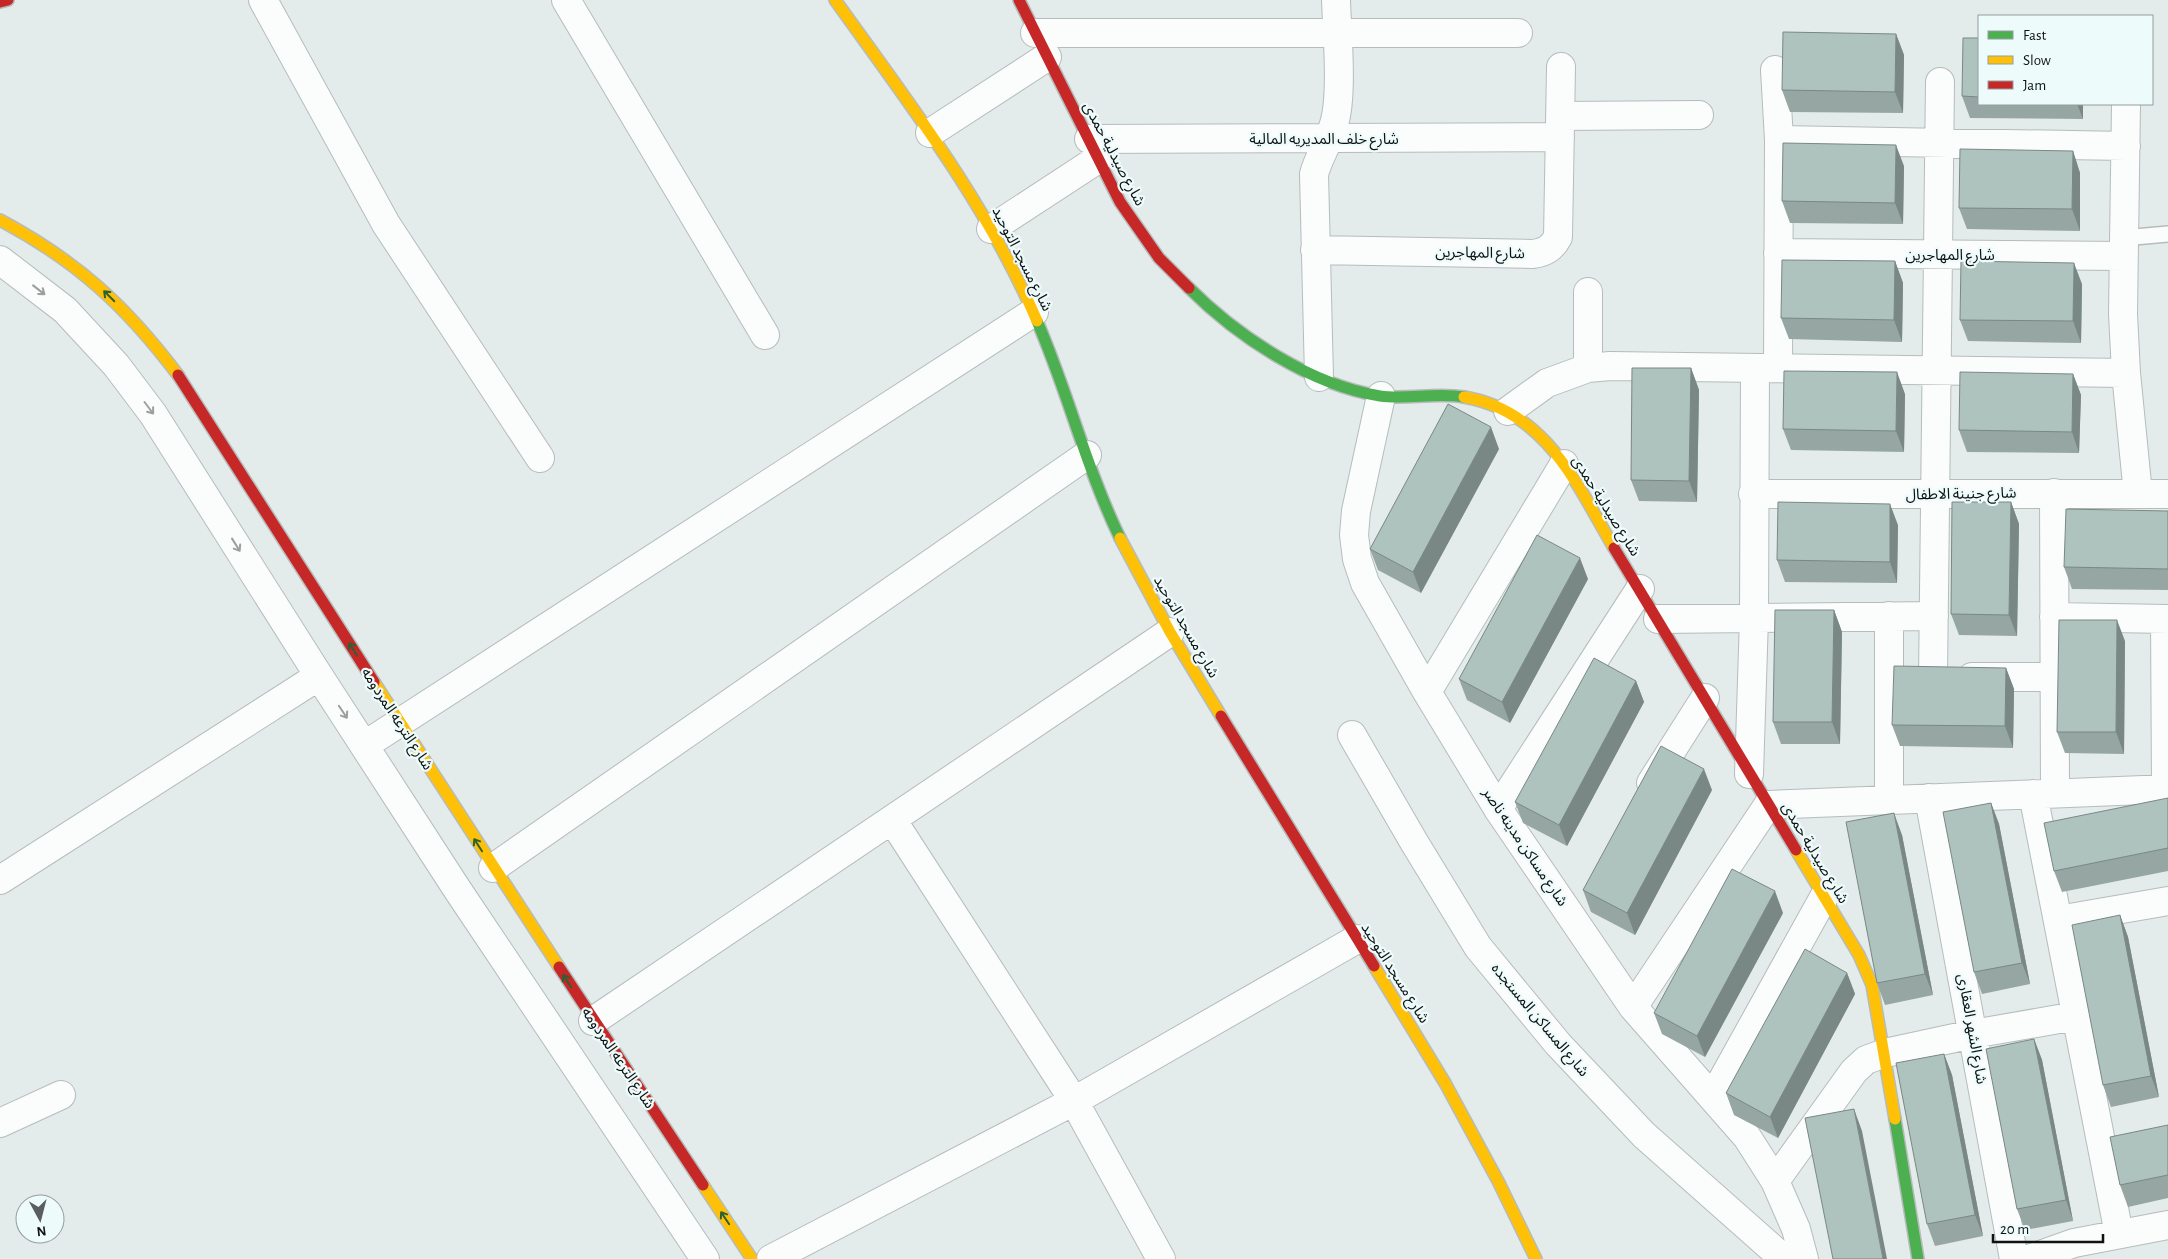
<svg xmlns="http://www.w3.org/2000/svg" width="2168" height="1259" viewBox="0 0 2168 1259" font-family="'Alegreya Sans','Noto Sans Arabic',sans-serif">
<rect width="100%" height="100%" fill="#e4ebeb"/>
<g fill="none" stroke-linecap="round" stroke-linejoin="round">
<defs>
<path id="lane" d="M2123 238 2168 234"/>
<path id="street" d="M263 0 386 224 540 458
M566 0 765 335
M1035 33H1518
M1775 70 1779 140 1778 368
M2126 104 2123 314 2126 373 2138 494
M1560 116 1699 115
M930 133 1047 57
M1089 139 1560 137
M1779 140 2126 146
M991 229 1098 159
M1315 250 1533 254C1546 252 1552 248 1558 237L1561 67
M1778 253 2123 256
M0 260 65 310 116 365 153 414 319 676 457 889 705 1259
M1588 368V292
M1319 377 1314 174C1319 156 1329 142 1334 124 1343 95 1337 32 1336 0
M1381 396 1356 511 1354 535 1357 559 1365 583 1427 692 1498 809 1633 1007 1747 1137 1775 1181 1796 1229 1804 1259
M1508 411 1547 383 1588 368 1610 366 2126 373
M2054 493 2055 793
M1753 494H2168
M2054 617 2168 619
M1658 619 1934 616
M2165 619 2166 789
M1933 677 1940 82
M1972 677H2055
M1427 692 1564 464
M1352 735 1414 842 1478 947 1558 1044 1644 1135 1784 1259
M365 745 1034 312
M1749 774 1754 618 1755 368
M1651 783 1705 698
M2033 794 2119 1234
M1929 798 2014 1259
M1889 800V616
M1498 809 1640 589
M893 821 1074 1101 1161 1259
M493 868 1087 455
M0 880 319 676
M2058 920 2168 901
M1633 1007 1768 805 2168 789
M593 1021 1170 632
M1713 1097 1824 897
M0 1123 61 1095
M1775 1181 1854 1071 1866 1060 1885 1053 1973 1034 2076 1016
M771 1259 1074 1101 1357 939
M2029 1259 2074 1243 2168 1225"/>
<path id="fast" d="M1189 288C1238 337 1311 385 1380 396 1407 400 1436 392 1464 397
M1037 321C1068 392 1086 468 1120 538
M1895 1119 1918 1259"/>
<path id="slow" d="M835 0C909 103 987 204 1037 321
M0 220C77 261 126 306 178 375
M1464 397C1546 411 1576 483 1614 548
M1120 538 1170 632 1221 716
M374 682 559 967
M1796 850 1859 955 1872 985 1895 1119
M1374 966 1445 1083 1498 1181 1536 1259
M703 1185 752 1259"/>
<path id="jam" d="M1019 0 1120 202 1159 258 1189 288
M0 2 8 0
M178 375 374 682
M1614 548 1796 850
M1221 716 1374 966
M559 967 703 1185"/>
</defs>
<use href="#lane" stroke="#b6bcbc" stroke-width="18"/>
<use href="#street" stroke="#b6bcbc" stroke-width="30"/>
<use href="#fast" stroke="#b6bcbc" stroke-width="14"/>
<use href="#slow" stroke="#b6bcbc" stroke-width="14"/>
<use href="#jam" stroke="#b6bcbc" stroke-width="14"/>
<use href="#lane" stroke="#fbfcfc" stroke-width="15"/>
<use href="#street" stroke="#fbfcfc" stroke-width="28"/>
<use href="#fast" stroke="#4caf50" stroke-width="11"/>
<use href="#slow" stroke="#ffc107" stroke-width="11"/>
<use href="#jam" stroke="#c62828" stroke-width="11"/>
</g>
<path fill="#96a7a3" d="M1896 34 1904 55 1903 113 1790 112 1782 90Z
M1979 38V104H2083V119L1970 118 1962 96Z
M2073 151 2080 173V231L1967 229 1959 208Z
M1904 166 1903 224 1790 223 1782 201Z
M1895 261 1903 283 1902 342 1789 339 1781 318Z
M2082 284 2081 343 1968 341 1960 320Z
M1691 368 1699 390 1697 502 1639 501 1631 480Z
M2073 374 2081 395 2079 453 1967 452 1959 430Z
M1905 394 1904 452 1791 450 1783 429Z
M1499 449 1421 593 1378 570 1370 549Z
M2011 502 2019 524 2017 636 1959 635 1951 614Z
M2168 511V590L2072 589 2064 567Z
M1898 525 1897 583 1785 582 1777 560Z
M1588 579 1510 723 1467 700 1459 679Z
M1834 610 1842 632 1840 744H1781L1773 722Z
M2125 641 2124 754 2065 753 2057 732Z
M2006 668 2014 689 2013 748 1900 746 1892 725Z
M1636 681 1644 702 1567 846 1523 823 1515 802Z
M1712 790 1635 935 1591 912 1583 890Z
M2168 798V871L2062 892 2054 871Z
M1991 803 1999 824 2030 984 1982 994 1974 972Z
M1902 835 1933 995 1885 1005 1877 983Z
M1783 913 1705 1057 1662 1034 1654 1013Z
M2120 915 2128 937 2159 1097 2111 1107 2103 1085Z
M1847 973 1855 994 1778 1138 1734 1115 1726 1093Z
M2034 1039 2042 1060 2073 1221 2025 1230 2017 1209Z
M1944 1054 1952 1075 1983 1236 1935 1246 1927 1224Z
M2168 1125V1198L2128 1207 2120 1185Z"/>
<path fill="#7a8885" d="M1896 34 1904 55 1903 113 1895 92Z
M2077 104H2083V119Z
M1896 145 1904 166 1903 224 1895 203Z
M2073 151 2080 173V231L2072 209Z
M1895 261 1903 283 1902 342 1894 320Z
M2074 263 2082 284 2081 343 2073 321Z
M1691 368 1699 390 1697 502 1689 481Z
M1897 372 1905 394 1904 452 1896 431Z
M2073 374 2081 395 2079 453 2072 432Z
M1491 427 1499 449 1421 593 1413 572Z
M2011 502 2019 524 2017 636 2009 615Z
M1890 504 1898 525 1897 583 1890 562Z
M1580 558 1588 579 1510 723 1502 702Z
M1834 610 1842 632 1840 744 1832 722Z
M2117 620 2125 641 2124 754 2116 732Z
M2006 668 2014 689 2013 748 2005 726Z
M1636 681 1644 702 1567 846 1559 825Z
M1704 769 1712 790 1635 935 1627 913Z
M1991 803 1999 824 2030 984 2022 963Z
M1894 813 1902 835 1933 995 1925 974Z
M1775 891 1783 913 1705 1057 1697 1036Z
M2120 915 2128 937 2159 1097 2151 1076Z
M1847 973 1855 994 1778 1138 1770 1117Z
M2034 1039 2042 1060 2073 1221 2066 1200Z
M1944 1054 1952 1075 1983 1236 1975 1215Z
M1854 1109 1862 1131 1887 1259H1883Z"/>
<path fill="#aec2be" stroke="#7a8885" d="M1783 32 1896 34 1895 92 1782 90Z
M1963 38H1979V97L1962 96Z
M1783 143 1896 145 1895 203 1782 201Z
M1960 149 2073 151 2072 209 1959 208Z
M1782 260 1895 261 1894 320 1781 318Z
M1961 261 2074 263 2073 321 1960 320Z
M1632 368H1691L1689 481 1631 480Z
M1784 371 1897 372 1896 431 1783 429Z
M1960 372 2073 374 2072 432 1959 430Z
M1448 404 1491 427 1413 572 1370 549Z
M1778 502 1890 504V562L1777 560Z
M1952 502H2011L2009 615 1951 614Z
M2066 509 2168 511V569L2064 567Z
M1537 535 1580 558 1502 702 1459 679Z
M1775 610H1834L1832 722H1773Z
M2059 620H2117L2116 732H2057Z
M1594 658 1636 681 1559 825 1515 802Z
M1894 666 2006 668 2005 726 1892 725Z
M1661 746 1704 769 1627 913 1583 890Z
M2168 798V848L2054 871 2044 823Z
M1991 803 2022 963 1974 972 1943 812Z
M1894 813 1925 974 1877 983 1846 822Z
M1732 869 1775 891 1697 1036 1654 1013Z
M2120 915 2151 1076 2103 1085 2072 925Z
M1805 949 1847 973 1770 1117 1726 1093Z
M2034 1039 2066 1200 2017 1209 1986 1049Z
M1944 1054 1975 1215 1927 1224 1896 1063Z
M1854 1109 1883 1259H1833L1805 1118Z
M2168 1125V1175L2120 1185 2110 1137Z"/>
<defs><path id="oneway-shaft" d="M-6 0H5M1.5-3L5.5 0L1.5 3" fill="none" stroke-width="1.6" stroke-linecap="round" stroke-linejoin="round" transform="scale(1.25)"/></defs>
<g stroke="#9c9e9f">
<use href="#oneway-shaft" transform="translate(39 290) rotate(38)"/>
<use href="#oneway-shaft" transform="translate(149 408) rotate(53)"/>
<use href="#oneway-shaft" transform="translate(236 545) rotate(58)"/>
<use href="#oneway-shaft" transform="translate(343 712) rotate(56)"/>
</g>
<g stroke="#2d6032">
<use href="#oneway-shaft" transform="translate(109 296) rotate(-135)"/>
<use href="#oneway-shaft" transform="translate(353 649) rotate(-122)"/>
<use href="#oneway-shaft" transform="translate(478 845) rotate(-123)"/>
<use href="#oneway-shaft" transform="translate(567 981) rotate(-123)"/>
<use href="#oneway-shaft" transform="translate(725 1218) rotate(-124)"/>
</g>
<g text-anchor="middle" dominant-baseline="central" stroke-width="4.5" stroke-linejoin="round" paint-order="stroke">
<g font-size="15" fill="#0e1213" stroke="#eefbfb">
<text x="1324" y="139">شارع خلف المديريه المالية</text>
<text transform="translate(1114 154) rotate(62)">شارع صيدلية حمدى</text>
<text transform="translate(1480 253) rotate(1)">شارع المهاجرين</text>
<text x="1950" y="255">شارع المهاجرين</text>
<text transform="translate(1022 259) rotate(63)">شارع مسجد التوحيد</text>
<text transform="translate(1961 494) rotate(-1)">شارع جنينة الاطفال</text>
<text transform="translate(1606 506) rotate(58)">شارع صيدلية حمدى</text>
<text transform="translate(1186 627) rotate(60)">شارع مسجد التوحيد</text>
<text transform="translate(397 719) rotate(57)">شارع الترعه المردومه</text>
<text transform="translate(1525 847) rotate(56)">شارع مساكن مدينه ناصر</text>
<text transform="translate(1815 853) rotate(59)">شارع صيدلية حمدى</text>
<text transform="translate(1395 973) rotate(58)">شارع مسجد التوحيد</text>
<text transform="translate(1540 1020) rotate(50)">شارع المساكن المستجده</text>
<text transform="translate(1972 1029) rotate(80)">شارع الشهر العقارى</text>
<text transform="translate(618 1058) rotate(56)">شارع الترعه المردومه</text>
</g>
</g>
<rect x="1978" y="15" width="175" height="90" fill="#eefbfb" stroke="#949e9e"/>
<rect x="1988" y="31" width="25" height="8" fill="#4caf50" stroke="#949e9e"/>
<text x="2023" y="40" font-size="15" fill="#0e1213">Fast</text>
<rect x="1988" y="56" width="25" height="8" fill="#ffc107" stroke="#949e9e"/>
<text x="2023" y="65" font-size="15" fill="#0e1213">Slow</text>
<rect x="1988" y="81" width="25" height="8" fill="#c62828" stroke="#949e9e"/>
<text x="2023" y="90" font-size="15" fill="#0e1213">Jam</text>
<g transform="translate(40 1219) rotate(173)"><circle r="24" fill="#eefbfb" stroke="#949e9e"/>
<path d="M0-4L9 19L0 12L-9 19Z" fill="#595e5f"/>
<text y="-8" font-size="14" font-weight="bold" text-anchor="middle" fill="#0e1213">N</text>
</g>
<path d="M1993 1234v8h110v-8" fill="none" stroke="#0e1213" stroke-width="2.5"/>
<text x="2000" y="1234" font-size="15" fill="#0e1213" stroke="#eefbfb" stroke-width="4" paint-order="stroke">20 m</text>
</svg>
